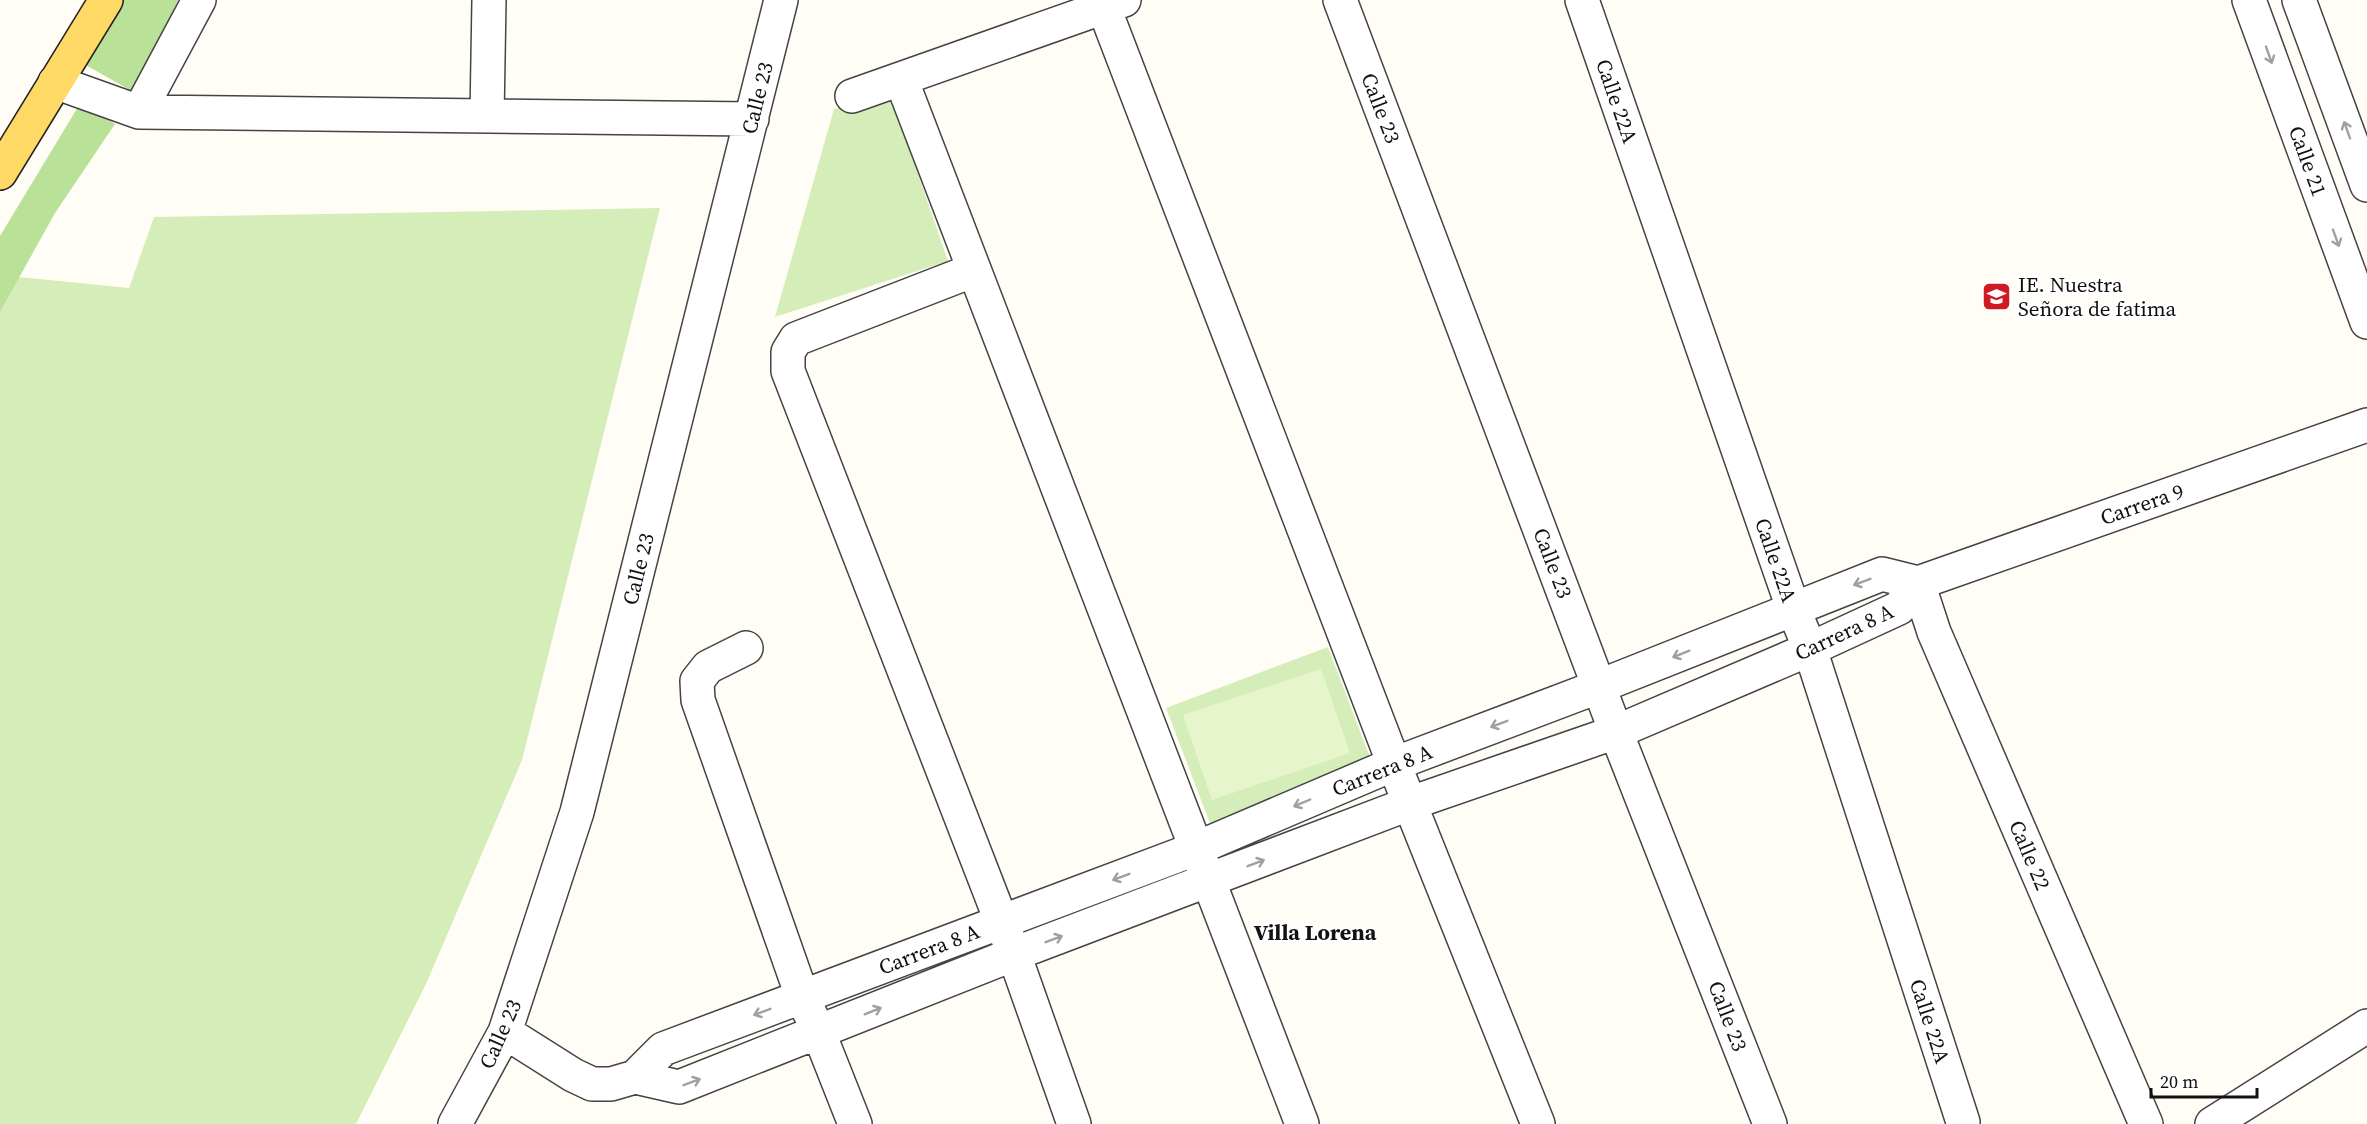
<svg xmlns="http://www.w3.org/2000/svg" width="2367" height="1124" viewBox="0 0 2367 1124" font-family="'Source Serif 4',serif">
<rect width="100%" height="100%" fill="#fffdf5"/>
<path fill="#d5eeb9" d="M890 93 948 261 775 317 834 109Z
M660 208 522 760 426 984 356 1124H0V312L19 277 129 288 154 217Z
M1328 647 1376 773 1214 834 1166 708Z"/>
<path fill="#b9e197" d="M123 0H178L137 94 84 64Z
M81 102 115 124 55 213 0 312V236Z"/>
<path fill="#e7f5cc" d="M1321 669 1350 753 1212 800 1183 715Z"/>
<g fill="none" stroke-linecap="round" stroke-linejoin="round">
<defs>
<path id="minor" d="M1101 0 1394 764 1538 1124
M1340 0 1616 732 1770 1124
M1582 0 1793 608 1810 649 1963 1122
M2249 0 2367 322
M2299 0 2367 185
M901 79 1302 1124
M55 82 139 112 752 119
M852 96 1124 0
M139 112 199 0
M487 116 489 0
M974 270 796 339 788 352V371L1014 954 1074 1124
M1918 583 1934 632 2146 1124
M1918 583 2367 425
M746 648 708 667 697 681 698 700 802 996 819 1033 855 1124
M505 1032 573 1075 592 1084H611L635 1077 663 1049 1195 849 1394 764 1600 686 1882 574 1918 583
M635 1077 679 1087 1014 954 1411 803 1616 732 1810 649 1899 608 1918 583
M455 1124 505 1032 577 812 781 0
M2212 1124 2367 1026"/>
<path id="major" d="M0 173 106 0"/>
</defs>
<use href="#minor" stroke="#444" stroke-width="36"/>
<use href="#major" stroke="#222" stroke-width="36"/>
<use href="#minor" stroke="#fff" stroke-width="33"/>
<use href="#major" stroke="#ffd965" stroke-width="33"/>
</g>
<defs><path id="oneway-shaft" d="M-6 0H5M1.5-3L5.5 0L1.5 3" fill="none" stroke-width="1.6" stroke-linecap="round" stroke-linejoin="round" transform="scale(1.5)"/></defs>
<g stroke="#a0a0a0">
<use href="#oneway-shaft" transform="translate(2269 55) rotate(70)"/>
<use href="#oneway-shaft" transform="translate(2347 130) rotate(-110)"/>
<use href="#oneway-shaft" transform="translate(2336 238) rotate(70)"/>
<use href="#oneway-shaft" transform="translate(1862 582) rotate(159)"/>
<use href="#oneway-shaft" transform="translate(1681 654) rotate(158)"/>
<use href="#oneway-shaft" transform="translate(1499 724) rotate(159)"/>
<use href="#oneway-shaft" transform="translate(1302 803) rotate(157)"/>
<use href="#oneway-shaft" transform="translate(1256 863) rotate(-21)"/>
<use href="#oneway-shaft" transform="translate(1121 877) rotate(159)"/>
<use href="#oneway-shaft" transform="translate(1054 939) rotate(-21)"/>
<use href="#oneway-shaft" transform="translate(873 1011) rotate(-22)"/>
<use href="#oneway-shaft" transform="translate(762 1012) rotate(159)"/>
<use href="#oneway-shaft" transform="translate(692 1082) rotate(-21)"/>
</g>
<defs>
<symbol id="school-square" viewBox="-11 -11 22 22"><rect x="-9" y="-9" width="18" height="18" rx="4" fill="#cf1a24" stroke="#fff"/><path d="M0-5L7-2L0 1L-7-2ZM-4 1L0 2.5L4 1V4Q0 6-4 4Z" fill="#fff"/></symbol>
</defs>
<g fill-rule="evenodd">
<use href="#school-square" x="1980" y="280" width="33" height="33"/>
</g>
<g text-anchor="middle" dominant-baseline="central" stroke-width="6" stroke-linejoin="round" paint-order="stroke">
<g font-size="21" fill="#111" stroke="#fff">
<text transform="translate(757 98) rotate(-76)">Calle 23</text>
<text transform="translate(1617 101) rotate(71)">Calle 22A</text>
<text transform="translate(1381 108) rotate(69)">Calle 23</text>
<text transform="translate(2308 161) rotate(70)">Calle 21</text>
<text transform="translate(2142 504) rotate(-19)">Carrera 9</text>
<text transform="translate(1776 560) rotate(71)">Calle 22A</text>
<text transform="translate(1553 563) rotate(69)">Calle 23</text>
<text transform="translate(638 569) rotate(-76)">Calle 23</text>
<text transform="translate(1844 632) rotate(-25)">Carrera 8 A</text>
<text transform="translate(1382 770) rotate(-22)">Carrera 8 A</text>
<text transform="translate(2030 855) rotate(67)">Calle 22</text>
<text transform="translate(929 949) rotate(-21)">Carrera 8 A</text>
<text transform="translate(1728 1016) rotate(69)">Calle 23</text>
<text transform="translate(1930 1021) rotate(72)">Calle 22A</text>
<text transform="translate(500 1034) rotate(-66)">Calle 23</text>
</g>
<g font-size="21" fill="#111" stroke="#fff" text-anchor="start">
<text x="2018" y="284">IE. Nuestra<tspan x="2018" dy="24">Señora de fatima</tspan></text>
</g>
<g font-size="22" font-weight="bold" fill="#111" stroke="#fff">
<text x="1315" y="932">Villa Lorena</text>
</g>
</g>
<path d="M2151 1088v9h106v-9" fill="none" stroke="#111111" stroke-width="3"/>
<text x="2160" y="1088" font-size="18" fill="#111111" stroke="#ffffff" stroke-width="4.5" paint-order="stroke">20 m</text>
</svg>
